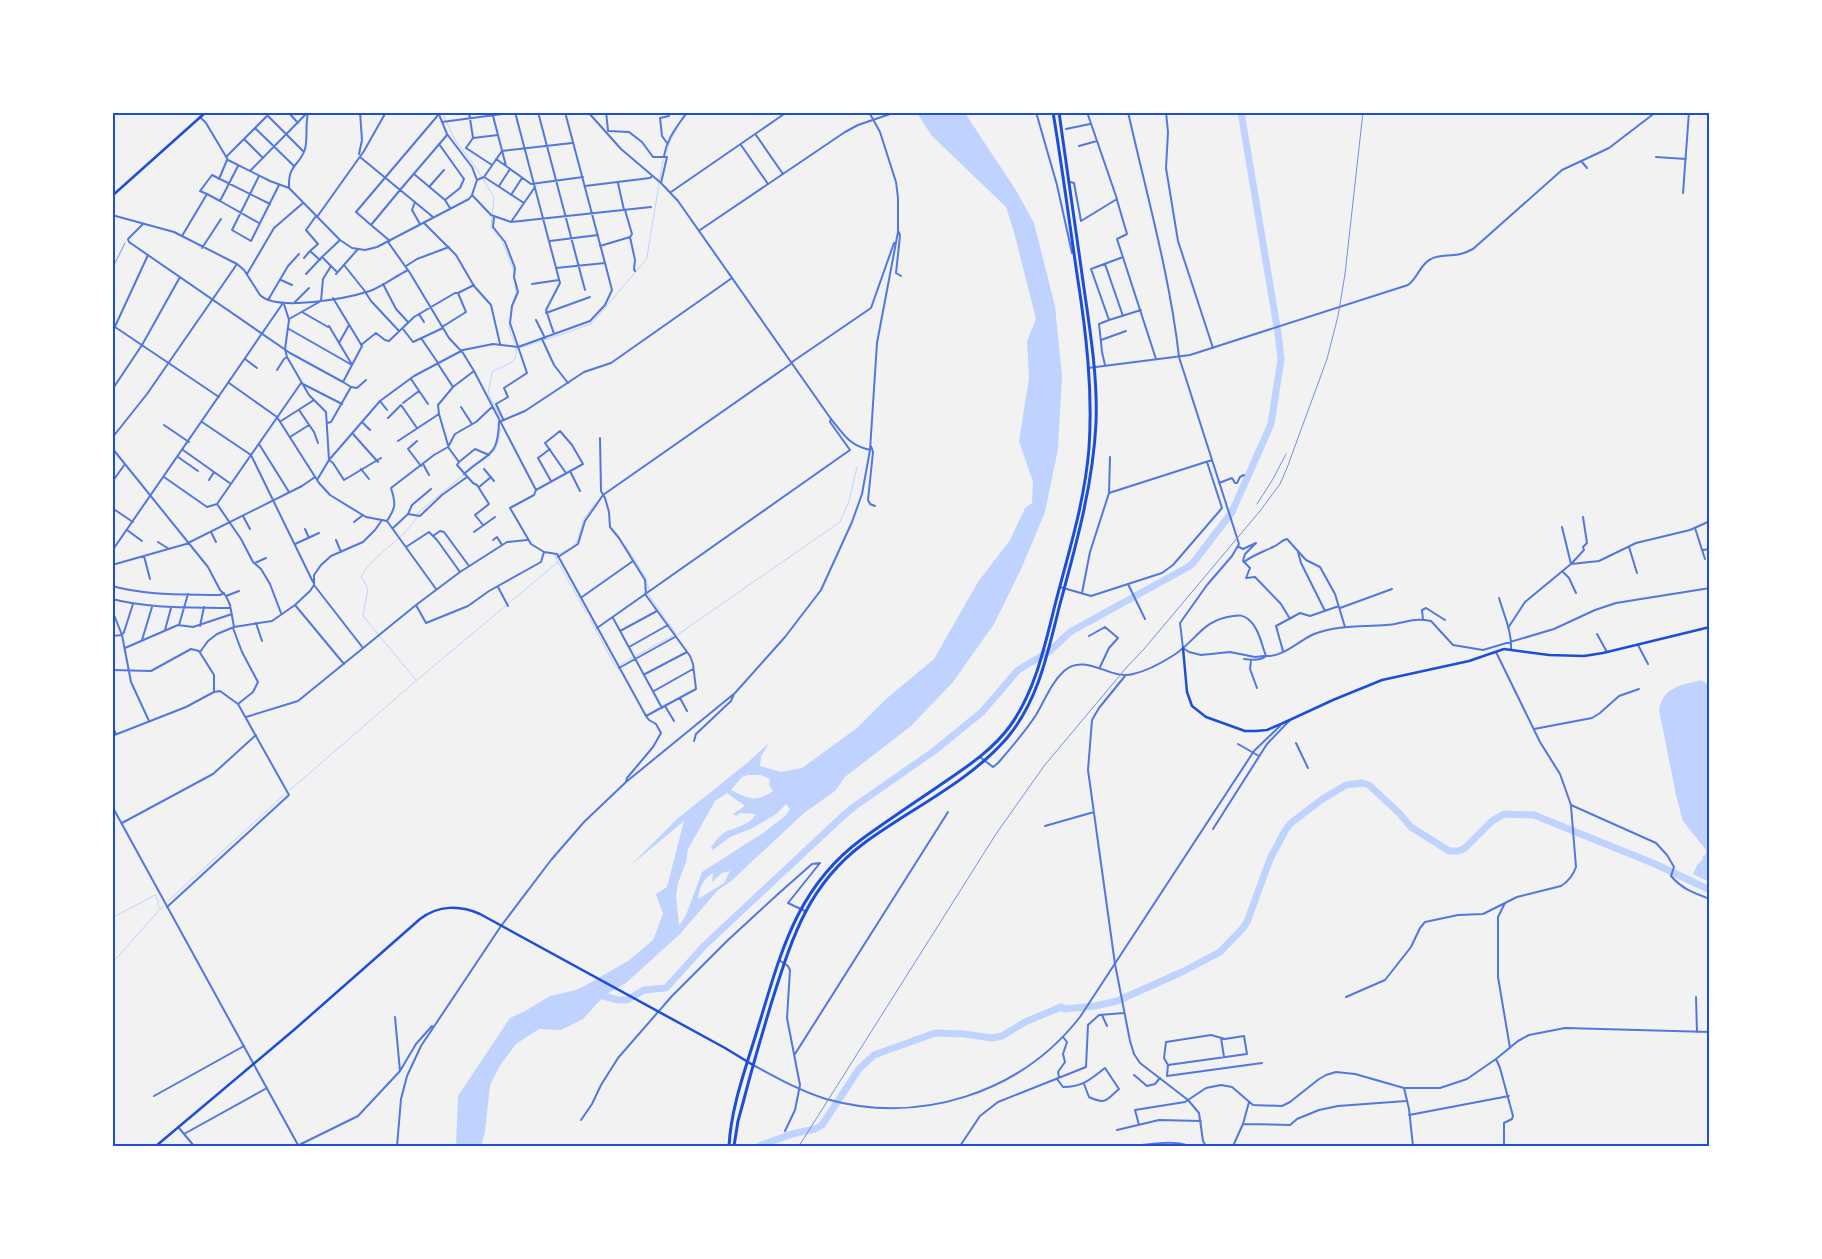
<svg xmlns="http://www.w3.org/2000/svg" width="1822" height="1259" viewBox="0 0 1822 1259" font-family="Montserrat,sans-serif">
<rect width="100%" height="100%" fill="#f2f2f2"/>
<path fill="#bfd3fe" fill-rule="evenodd" d="M917 113H965L1017 192 1034 223 1055 306 1062 376 1058 449 1045 512 1022 567 994 624 953 682 911 726 845 777 835 791 804 813 730 882 718 890 680 934 626 983 605 995 583 1019 561 1030 539 1029 516 1044 501 1064 490 1085 485 1131 481 1146H456L458 1096 510 1018 525 1011 550 996 576 990 588 984 628 961 653 940 663 914 656 894 667 887 684 821 630 866 677 819 747 763 769 743 761 756 760 766 781 772 802 768 857 728 886 699 934 659 978 582 1010 540 1025 508 1032 503 1033 482 1019 441 1029 378 1027 341 1036 319 1014 232 1006 207 932 136ZM748 775H761L770 779 769 785 773 791C756 803 748 799 731 790L742 777ZM727 793 745 806 733 814 736 816 740 813 756 814C750 825 736 827 725 832 720 835 715 842 711 847L713 850 730 837 753 828 776 814 786 804 790 809 785 816 763 833 702 872 686 915 679 926 676 896 678 883 686 862 688 849 715 801ZM730 871 724 883 698 899C700 887 702 880 713 873L712 882 722 873Z
M1701 680 1710 686 1709 882 1693 874 1697 865 1703 859 1702 857 1706 854V850L1683 821 1676 795 1659 710C1664 686 1680 686 1701 680Z"/>
<g fill="none" stroke-linecap="round" stroke-linejoin="round">
<path stroke="#bfd3fe" stroke-width="1" d="M442 112 455 140 475 166 494 197 491 227 502 241 513 268 516 292 511 308
M683 120 689 112
M667 152 669 143 678 127
M510 320C507 327 512 337 515 344
M500 417 488 393 492 372C502 365 518 366 516 349L569 332 592 323 645 261 647 257 663 160
M480 462C494 455 500 445 500 429
M625 545 646 578 649 590
M573 546 577 542 584 519 595 503
M558 562 587 614
M648 594 677 635 840 522 849 501 857 467
M590 619 615 666 617 667
M620 665 672 636
M416 680 363 616 368 588 361 577C373 553 412 535 419 512L473 467
M290 790 417 680 558 562 555 556 570 548
M168 901 285 794
M112 918 155 895 159 902 157 904 160 908
M112 963 163 906"/>
<path stroke="#bfd3fe" stroke-width="7" d="M596 994 618 1000H627L644 990 666 988 705 945 844 815 855 806 934 751 982 712 1018 670 1050 651 1070 632 1188 567 1193 563 1232 512 1271 424 1281 359 1278 333 1241 112
M759 1146 792 1134 815 1129 822 1125 859 1069 874 1055 935 1033 964 1034 992 1038 1002 1036 1025 1022 1061 1007 1065 1009 1095 1006 1117 1001 1182 972 1220 952 1243 928 1247 922 1270 859 1286 829 1291 823 1321 800 1346 785 1362 783 1369 785 1399 813 1411 827 1449 851H1458L1464 849 1492 821 1504 814 1534 815 1655 864 1710 890"/>
<path stroke="#5277de" stroke-width="2" d="M288 112 298 123
M469 112 473 138 466 148 492 165
M492 112 506 166 531 184 583 177
M538 112 585 290
M606 112 608 130
M1036 112 1057 185 1072 253
M1128 112C1146 192 1170 276 1179 357L1239 544 1232 556 1207 585 1180 623 1183 648 1189 652 1201 655 1230 652 1255 657 1264 656
M1166 112 1168 132 1166 168 1178 241 1213 348
M268 116 303 151
M200 117 206 123 228 160 270 181 289 188 340 240 352 248 365 250 377 247 469 199 472 195 477 180 472 167 447 134 438 112
M442 122 518 112
M255 128 294 166
M1066 129 1090 124
M608 131 629 132 642 142 653 157H667L661 183
M756 135 783 174
M473 138 498 135
M244 139 263 158
M667 143 662 136 660 118 669 116V112
M439 144 464 179 460 188 445 200
M741 145 768 184
M1079 146 1097 141
M359 154 362 140 360 112
M664 156C667 138 677 127 687 112
M226 157 271 112
M360 157 433 217
M1656 157 1686 159
M496 159 506 166
M1582 162 1587 168
M250 171 308 112
M414 174 445 200 450 208
M259 176 232 230 251 241 279 185
M484 177 524 203
M219 179 227 160
M477 180 484 177 502 151 572 143
M1070 182 1074 183 1081 221 1117 199 1087 112
M618 183 624 210
M499 186 510 169
M585 186 650 178 652 176
M429 187 444 170
M289 188C288 163 300 166 305 149 308 138 305 126 308 113
M400 190 371 225 356 212 439 114
M400 190 447 135
M671 192 787 112
M1683 193 1689 112
M207 194 200 191 212 175 270 204
M472 195 491 215 511 222 651 207
M511 195 522 178
M1117 200 1127 234 1117 239 1156 359
M220 201 259 223
M415 202 412 210 420 224
M112 215 174 232 237 264 244 270 260 295C277 312 348 298 370 291 383 286 396 276 408 270
M316 216 306 230 318 244 310 251 320 260
M317 217 364 151 386 112
M494 217 493 227 505 242 515 268 514 277 518 292 512 306 510 323 527 373 504 388 508 397 496 404 503 419
M511 222 535 187
M424 223 456 255 474 286 491 305 500 344
M143 224 128 239 129 242 290 353 343 382
M371 225 390 241
M899 232 900 236 896 273 901 276
M182 236 207 194 220 201 238 166
M630 237 635 260 634 269 635 271
M550 241 598 235
M388 242 410 273 449 338 463 353 474 371 536 490 534 495 510 508 531 544 544 552 557 554 646 716 649 720 656 724 661 733 653 747 627 778 626 782
M600 246 630 237 632 234 625 210
M202 248 221 219
M1123 257 1091 269 1109 320 1141 310
M304 258 310 251
M1105 264 1123 316
M344 265 364 290 371 301 399 331
M331 266 337 272
M406 266 417 259 449 247
M556 268 605 263 565 112
M247 274 274 228 303 203
M306 274 322 257
M336 274 358 249
M281 280 292 285
M383 284 396 309 408 322
M532 284 559 280
M268 300 288 266 299 254
M295 302 309 288
M284 304 289 320 285 349 287 357 309 395 326 412 329 460
M302 312 328 327
M546 313 590 297
M419 314 424 322
M289 319 321 301 323 279 331 266 322 257 340 240
M536 320 545 338
M329 326 351 363
M115 327 219 397
M442 327 466 312 458 293
M289 329 352 365
M403 329 413 342 443 328
M112 333 148 255
M554 334 590 321 605 305 612 290 605 263
M421 338 438 363
M542 339 554 365 568 383
M1101 340 1126 331
M339 343 349 325
M361 345 376 333 385 340 389 341 414 317 455 293H458L474 285
M245 359 257 368
M792 362 871 308 894 243H896
M438 364 453 387
M1105 365 1102 352 1099 324 1109 320
M277 370 284 359 287 357
M411 379 428 404
M229 383 277 417 319 483 330 495 366 517 387 521 436 589
M301 383 342 404
M351 387 357 388 366 380
M112 390 142 345 180 277
M380 401 387 410
M403 403 419 391
M461 407 472 424
M299 410 314 432 318 443
M439 414 448 445
M388 418 401 405 417 428
M281 421 314 400
M202 422 251 455 313 582
M362 422 370 430
M499 422 525 411 584 372 611 363 732 278
M327 423 331 422 351 387 343 382 362 346 333 298
M164 425 189 442
M353 434 378 462
M290 437 309 425
M600 438 601 491 605 498 609 512 610 527 619 538 645 580 646 594
M398 441 439 414 438 405 453 387 474 371
M417 441 408 449 421 466
M259 444 289 492
M871 446 873 452 868 500 870 504 875 506
M448 447 459 462 457 465 473 483 477 485 489 504 475 515 483 525
M112 448 208 567 220 590 226 596 230 605 234 627
M550 449 538 458 551 481
M183 450 231 484
M178 457 198 471
M329 460 333 463 344 480 381 458
M459 462 475 449 489 455
M423 464 429 475
M361 469 369 479
M484 469 494 481
M570 471 580 491
M464 474C488 452 498 458 499 422
M164 477 207 507 217 504
M209 480 214 472
M317 480 329 460 380 401 414 376 463 350 493 344 518 347 554 334 546 310 560 283 515 112
M112 482 125 464
M1219 483 1232 478 1235 483H1237L1240 477 1244 475
M479 487 491 477
M536 490 583 464 572 445 560 431 545 443 566 473
M1109 493 1212 460
M112 508 133 522
M408 514 412 505 431 489
M243 516 250 529
M387 521C396 507 396 504 391 488L434 455 448 447 455 434 476 422 492 407
M354 522 363 515
M1562 527 1571 564
M393 528 408 514 420 516 442 495 467 477
M1695 528 1705 559
M305 529 309 538
M127 530 142 541
M211 532 216 542
M474 532 495 517
M433 536 440 531 444 532 469 566
M336 540 341 552
M493 540 497 537 502 545
M158 542 169 549
M295 544 319 533
M406 547 429 532 437 540 460 572
M1239 547 1243 549 1256 543 1245 554 1243 561 1250 568 1246 578 1255 577 1281 604 1290 619
M1629 547 1637 573
M1703 550 1710 549
M1298 552 1301 563 1325 611
M144 556 150 579
M558 557 578 544 585 521 603 495 792 363
M1244 562C1253 555 1263 552 1273 547 1279 545 1281 540 1287 539L1306 560 1320 567 1335 594 1345 627
M255 563 266 558
M1571 564 1584 550 1583 547 1587 543 1583 517
M112 565 186 544 302 486 315 477
M1562 571 1569 578 1576 593
M1128 584 1162 573 1173 565 1222 508 1207 462
M314 585 363 648
M112 586C148 596 184 594 220 595L224 593
M498 587 508 606
M1060 587 1091 596 1128 584 1145 619
M1082 593 1090 552 1109 493 1110 457
M645 594 690 656 693 664 696 689 646 716
M226 596 239 591
M582 597 633 561
M1499 598C1504 615 1512 632 1511 649
M112 599C151 609 190 607 230 608
M295 605 344 664
M416 605 426 623 468 606 489 591 541 562 544 552
M1340 608 1392 589
M112 610 122 635 131 682 149 721
M281 613 270 584 261 569 253 562 241 539 217 504 301 383
M613 618 662 708
M1423 620 1422 610 1426 608 1445 620
M256 623 262 641
M179 625 188 594
M200 626 204 607
M233 628 242 652 258 682 253 692 238 704
M597 628 850 450 830 422 831 419
M1508 628 1525 602 1571 564 1599 561 1636 543 1690 530 1710 521
M165 630 171 608
M620 631 657 611
M1597 634 1607 652
M112 636 122 635 124 632 133 604
M1089 636 1105 627 1118 638 1109 648 1100 667
M142 640 152 607
M1638 645 1648 664
M629 647 668 625
M125 648 178 625 193 627 232 614
M1283 651 1276 626 1300 613 1310 616 1339 606
M200 652 208 641 217 634 234 627 272 621 295 605 310 591 314 585V575L321 565 331 556 363 542 375 530 382 520
M1244 659C1251 660 1261 661 1266 656
M1251 660 1250 669 1257 688
M619 668 675 637
M112 670 151 671 191 649 199 651 214 675V692
M645 674 687 652
M1125 676 1099 708 1092 720 1088 770 1115 964 1130 1041 1134 1054 1140 1063 1188 1100 1199 1113 1203 1141 1206 1146
M654 691 693 669
M680 698 687 711
M665 706 674 721
M246 717 298 701 416 605 460 572 507 542 527 540
M112 726 116 734
M1534 729 1592 718 1600 713 1619 696 1639 689
M112 736 186 707 214 692 220 691 238 704 289 795 167 907
M694 741 696 734 731 701 734 694
M1296 743 1308 768
M1238 744 1259 756
M980 757 993 767 998 763C1011 748 1025 732 1036 715 1045 700 1051 683 1064 671 1085 652 1112 681 1133 674 1147 671 1163 662 1174 655 1197 640 1202 620 1233 616 1239 615 1243 615 1248 619 1259 628 1261 643 1266 656 1284 657 1298 641 1314 634 1338 625 1361 627 1386 625 1404 624 1410 617 1431 621L1453 645 1483 650 1554 629 1595 610 1616 603 1710 588
M122 823 213 774 256 735
M1045 826 1094 812
M1213 829 1267 744 1290 720
M1505 903 1498 917V977L1510 1048
M805 911 788 903 820 863
M779 960 788 966 790 970 787 1018 800 1085 795 1110 785 1131
M1346 997 1385 980 1411 947 1420 928 1425 922 1458 915 1483 914 1517 897 1561 886C1569 881 1573 876 1576 867L1571 806
M1696 997 1697 1032
M1102 1015 1107 1026
M395 1017 400 1071
M1221 1038 1224 1057
M795 1054 948 812
M1496 1059 1500 1068 1513 1116 1512 1119 1504 1123V1146
M1168 1065 1247 1054 1244 1036 1225 1039 1211 1035 1166 1042 1164 1058 1168 1065 1167 1076 1262 1063
M1134 1075 1147 1086 1155 1084 1160 1078
M1059 1077 1058 1072 1065 1062 1063 1054 1067 1042 1063 1037
M1057 1079 1063 1087C1082 1087 1090 1080 1105 1068L1119 1089C1106 1100 1106 1105 1089 1097L1084 1084
M1404 1088 1409 1109 1413 1146
M154 1096 244 1046
M1409 1115 1509 1096
M581 1120 592 1104 601 1085 618 1058 672 996 727 941 778 894 812 864 820 863
M1243 1124 1290 1125 1297 1119 1319 1110 1338 1106 1406 1101
M1139 1125 1135 1110 1185 1102 1206 1088 1221 1085 1232 1087 1253 1105 1282 1106 1290 1102 1319 1079 1326 1075 1336 1072 1355 1074 1404 1088H1440L1467 1079 1496 1059 1518 1041 1529 1035 1565 1028 1710 1032
M179 1128 194 1146
M1117 1130 1159 1120 1201 1121
M184 1134 267 1088
M297 1146 358 1116 400 1071 416 1044 432 1026
M397 1146 401 1099 407 1076 421 1046 501 926 551 860 584 822 626 782 735 693 785 637 821 590 852 522 862 494 870 450 877 343 898 232V198L896 182 880 132 869 112
M960 1146 980 1116 998 1102 1086 1067 1088 1025 1099 1015 1124 1013
M1130 1146C1150 1145 1170 1139 1190 1146
M1233 1146 1243 1124 1249 1102"/>
<path stroke="#5277de" stroke-width="2" d="M588 112 621 149 661 183 678 201 831 419C844 435 849 445 870 450
M700 230 845 132 858 125 896 112
M1088 368 1190 355 1408 285C1418 278 1420 264 1431 259 1438 255 1446 256 1454 255 1461 255 1467 252 1473 249L1562 170 1609 148 1656 112
M112 438 147 394 237 264
M112 551 283 303
M1496 652 1540 742 1560 774 1571 805 1656 843 1667 855 1674 867 1671 876C1682 889 1694 893 1710 899
M112 806 298 1145
M753 1065C777 1078 800 1091 826 1099 919 1125 1020 1094 1080 1017L1254 751 1280 726"/>
<path stroke="#1d4ed8" stroke-width="2.5" d="M1183 648 1187 692 1192 706 1206 717 1245 731H1256L1267 730 1281 724 1333 700 1382 680 1469 661 1504 649 1549 655 1584 656 1603 653 1710 627"/>
<path stroke="#1d4ed8" stroke-width="2.5" d="M112 196 206 112
M156 1146 295 1029 420 919C438 905 460 905 480 914L725 1048 753 1065"/>
<path stroke="#1d4ed8" stroke-width="3" d="M729 1146C731 1108 745 1070 756 1034 780 957 794 889 862 839 891 818 920 799 949 779 971 764 994 748 1010 726 1036 690 1045 644 1056 601 1069 551 1085 500 1089 448 1093 390 1086 331 1077 274 1069 220 1062 166 1053 112
M734 1146 738 1121 743 1103C752 1068 762 1034 772 1001 792 938 808 885 863 844 910 809 968 783 1007 738 1039 700 1048 651 1060 604 1076 545 1093 485 1096 423 1098 371 1088 319 1081 267 1074 216 1066 164 1059 112"/>
<path stroke="#7290e2" stroke-width="1" d="M112 269 125 243
M1257 504 1273 479 1286 454
M799 1146 996 834 1044 766 1126 668 1144 649 1260 511 1280 484 1287 468 1327 359 1338 316 1345 274 1363 112"/>
</g>
<rect width="1822" height="1259" fill="none" stroke="#ffffff" stroke-width="228"/>
<rect x="114" y="114" width="1594" height="1031" fill="none" stroke="#1d4ed8" stroke-width="2"/>
</svg>
